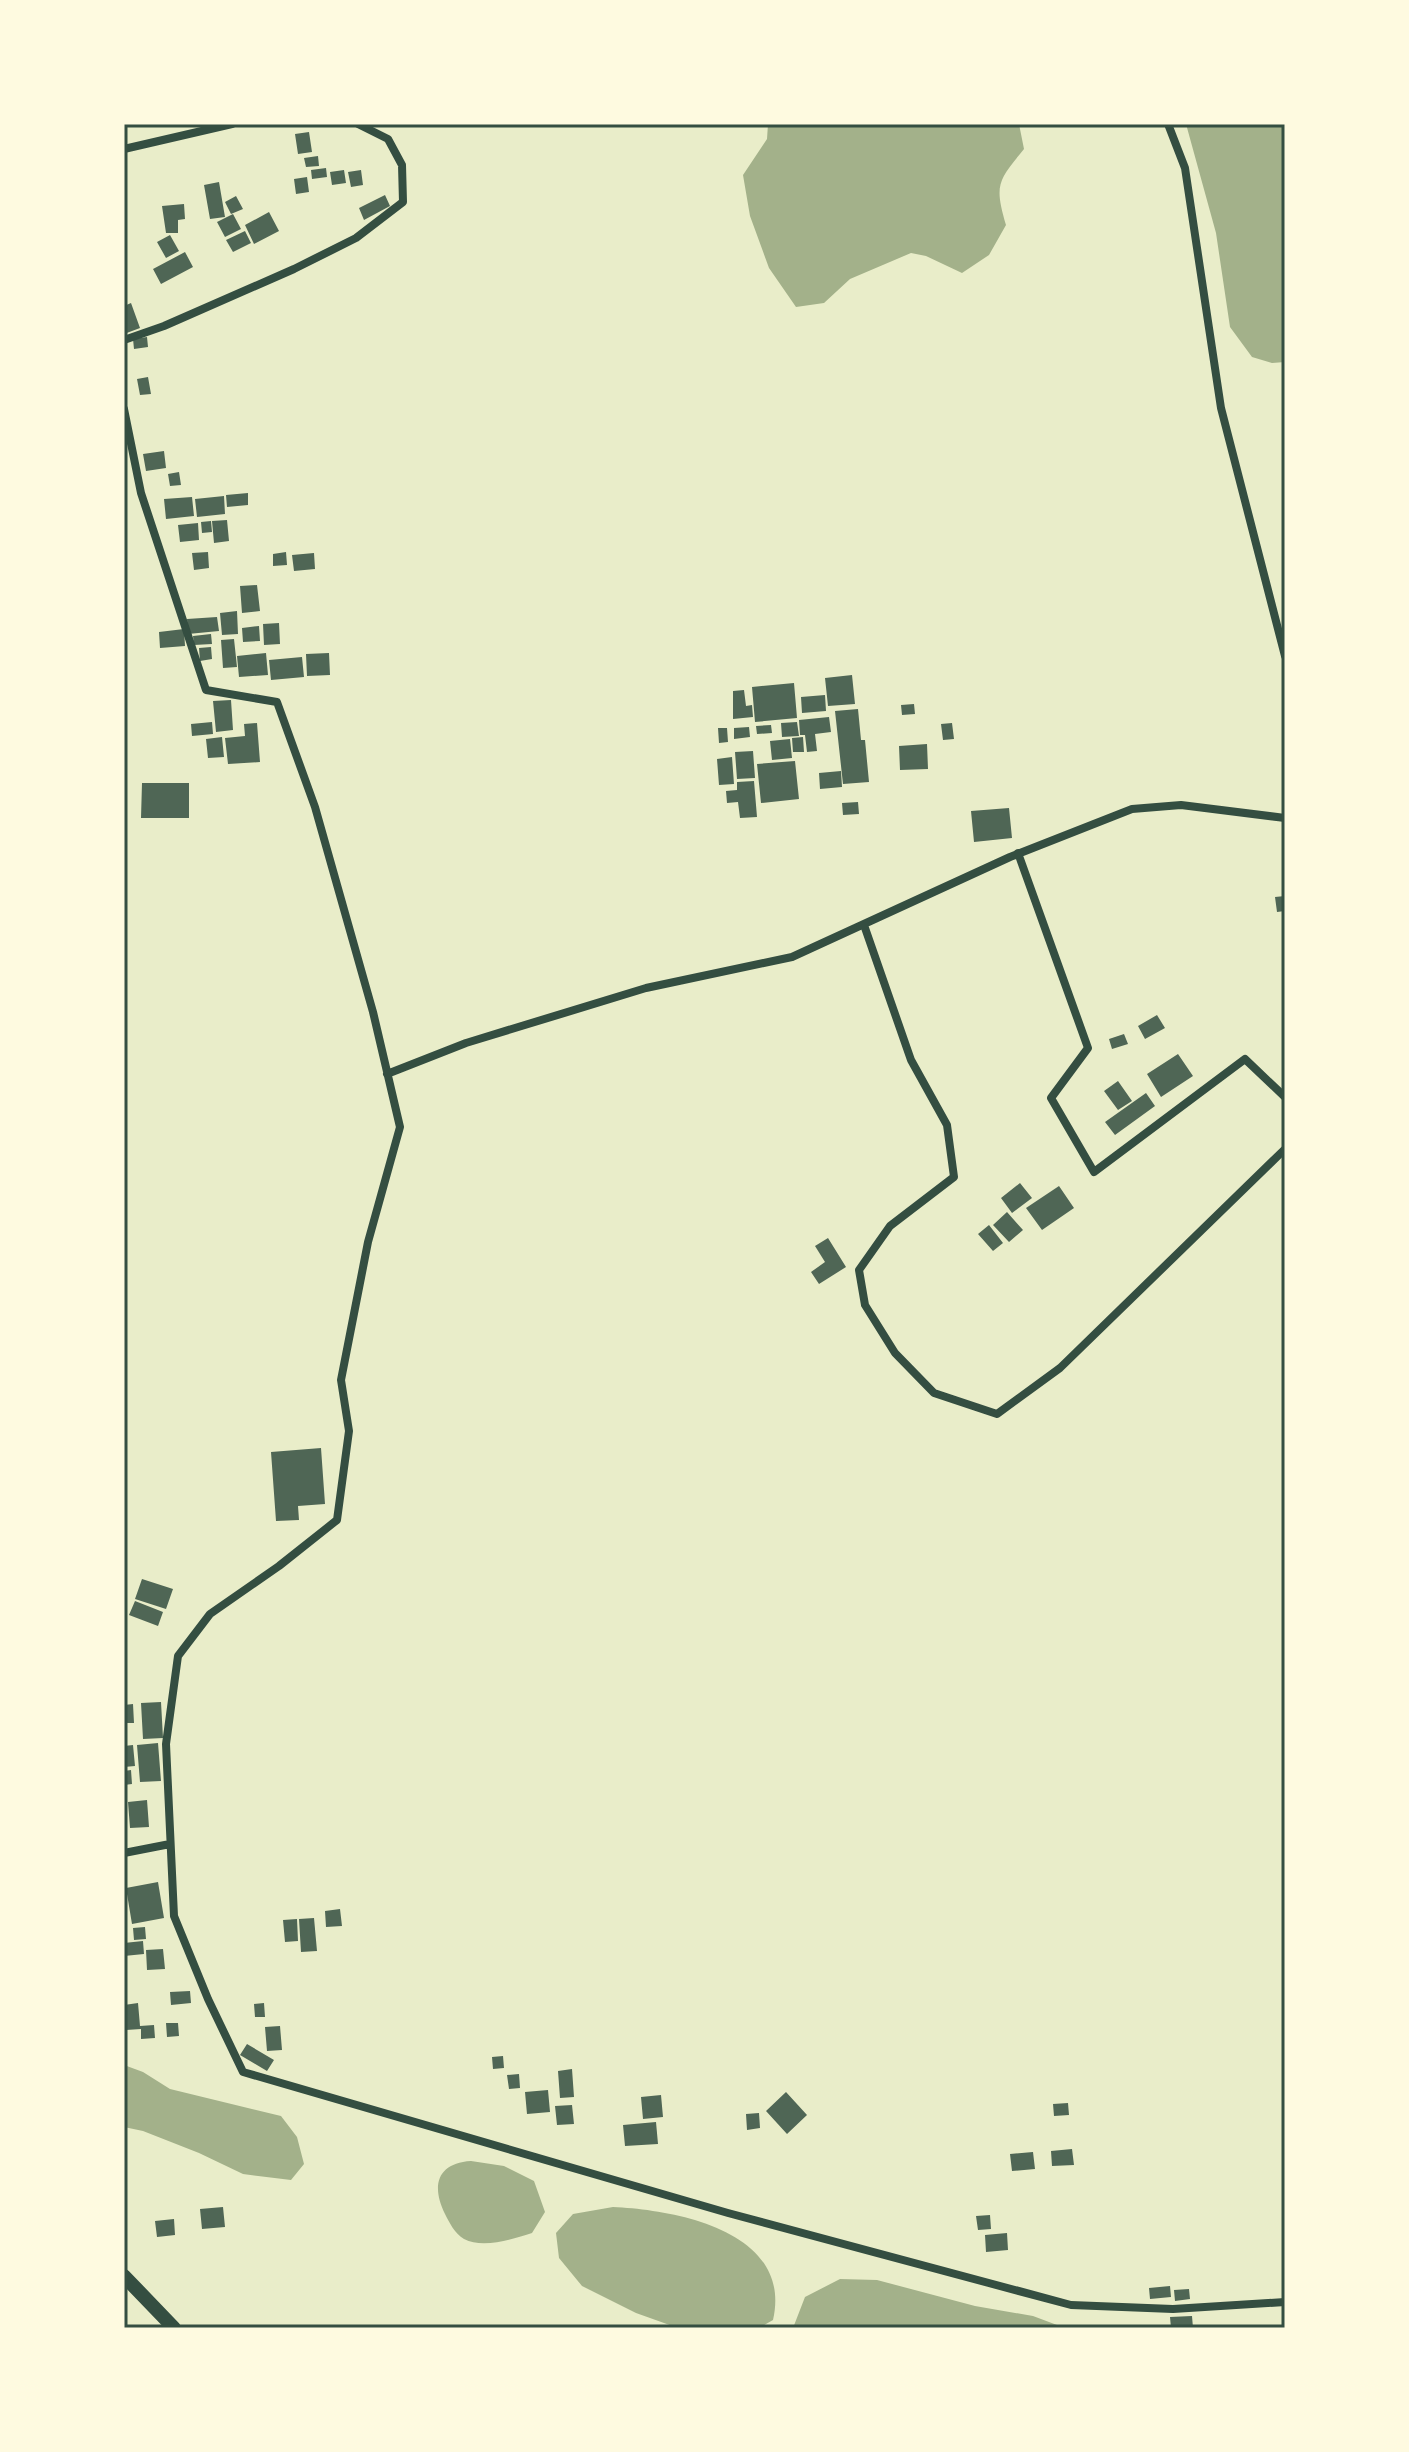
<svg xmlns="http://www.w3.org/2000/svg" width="1409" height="2452" viewBox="0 0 1409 2452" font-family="Raleway,sans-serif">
<rect width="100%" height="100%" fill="#e9edc9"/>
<path fill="#a3b18a" d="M768 124H1019L1024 149C998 181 994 184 1006 225L989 255 962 273 926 256 911 253 850 279 824 303 796 307 769 268 750 216 743 175 767 139Z
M1186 124H1285V362L1272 363 1252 357 1230 327 1216 233Z
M124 2065 143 2072 170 2089 281 2116 297 2137 304 2164 291 2180 243 2174 199 2153 143 2131 124 2127Z
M471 2161 504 2166 534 2181 545 2212 532 2233C513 2239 483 2249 464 2239 455 2234 449 2222 445 2214 431 2186 437 2163 471 2161Z
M613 2207C678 2210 793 2232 773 2320L759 2328H678L636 2313 582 2286 559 2258 556 2233 573 2214Z
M840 2279 877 2280 975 2306 1033 2316 1065 2328H793L805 2297Z"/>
<path fill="#4f6655" d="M309 132 312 152 298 154 295 134Z
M318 156 319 166 306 167 304 158Z
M326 168 327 177 312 179 311 170Z
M344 170 346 183 332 185 330 172Z
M361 170 363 185 351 187 348 172Z
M307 177 309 192 296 194 294 179Z
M219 182 225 217 210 219 204 185Z
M385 195 390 206 364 220 359 208Z
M236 196 243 209 231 214 225 202Z
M184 204 185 219 178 220V233H166L162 206Z
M269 212 279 231 254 244 245 225Z
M233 214 241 229 225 237 217 222Z
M245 231 251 243 233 252 226 240Z
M170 235 179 251 166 258 157 242Z
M185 252 193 267 161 284 153 269Z
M131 303 140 328 124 334V306Z
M147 337 148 347 134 349 133 339Z
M148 377 151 394 140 395 137 379Z
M164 451 166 468 146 471 143 454Z
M179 472 181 485 170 486 168 474Z
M248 493V505L227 507 226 495Z
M224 496 225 514 197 517 195 499Z
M192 497 194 516 166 519 164 499Z
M227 520 229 541 214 543 212 521Z
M211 521 212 532 202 533 201 522Z
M198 523 199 540 180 542 178 525Z
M208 552 209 568 194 570 192 553Z
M286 552 287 565 273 566V554Z
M314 553 315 569 294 571 292 555Z
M257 585 260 611 242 613 240 586Z
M237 611 238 634 222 635 220 613Z
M217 617 219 631 188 634 187 619Z
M279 623 280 644 264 645 263 624Z
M259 626 260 641 243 642 242 628Z
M184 629 185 646 160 648 159 632Z
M211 634 212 644 194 645 193 636Z
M234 639 237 667 223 668 221 640Z
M211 647 212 659 200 661 199 648Z
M266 653 268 675 239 677 237 656Z
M329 653 330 675 307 676 306 654Z
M302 657 304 677 271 680 269 660Z
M852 675 855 704 828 706 825 678Z
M794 683 797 718 755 722 752 687Z
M744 690 746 706 752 705 753 717 733 719V691Z
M825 695 826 711 802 713 801 697Z
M231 700 233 730 216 732 213 701Z
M914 704 915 714 902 715 901 705Z
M858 709 861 740H865L869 782 843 784 835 711Z
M829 717 831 732 815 734 817 751 807 752 805 735H800L799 720Z
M212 722 213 734 192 736 191 724Z
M797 722 799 736 782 737 781 723Z
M257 723 260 762 228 764 225 738 245 736 244 724Z
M952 723 954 739 943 740 941 724Z
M771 725 772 733 757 734 756 726Z
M749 727 750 737 734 739V728Z
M718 728H727L728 742 719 743Z
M222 737 224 757 208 758 206 739Z
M803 737 804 752H793L792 738Z
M790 739 792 758 772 760 770 741Z
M927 744 928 769 900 770 899 746Z
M753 751 755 778 737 779 735 752Z
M732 757 734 784 719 785 717 759Z
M795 761 799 799 761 803 757 764Z
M841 771 842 787 820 789 819 773Z
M754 781 757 817 740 818 738 802 727 803 726 791 737 790V782Z
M142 783H189V818H141Z
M858 802 859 814 843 815 842 803Z
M1009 808 1012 838 974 842 971 811Z
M1285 896V911L1277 912 1275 897Z
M1157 1015 1165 1028 1145 1039 1138 1026Z
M1124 1034 1128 1044 1112 1049 1109 1039Z
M1178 1054 1193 1076 1161 1097 1147 1074Z
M1118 1081 1132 1101 1118 1110 1104 1091Z
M1146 1093 1155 1106 1115 1135 1105 1122Z
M1020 1183 1032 1198 1012 1213 1001 1198Z
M1059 1186 1074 1208 1042 1230 1026 1208Z
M1007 1212 1023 1230 1009 1242 993 1225Z
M989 1225 1003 1243 993 1251 978 1234Z
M828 1238 846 1267 819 1284 811 1272 825 1262 815 1246Z
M321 1448 325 1504 298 1506 299 1520 276 1521 271 1452Z
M142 1579 173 1589 166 1609 135 1599Z
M135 1601 163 1612 158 1626 129 1615Z
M161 1702 163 1738 143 1739 141 1703Z
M133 1704 134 1723H124V1705Z
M158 1743 161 1781 140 1782 137 1745Z
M133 1745 135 1766 124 1767V1746Z
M131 1770 132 1784 124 1785V1771Z
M147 1800 149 1827 130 1828 128 1802Z
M158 1882 164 1918 132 1924 126 1888Z
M340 1909 342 1926 326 1927 325 1911Z
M314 1918 317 1951 301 1952 299 1919Z
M297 1919 298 1941 285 1942 283 1920Z
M145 1927 146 1939 134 1940 133 1928Z
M143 1941 144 1954 124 1956V1943Z
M163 1949 165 1969 147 1970 146 1950Z
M190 1991 191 2003 171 2005 170 1992Z
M138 2003 140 2026 154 2025 155 2038 141 2039V2029L126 2030 124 2005Z
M264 2003 265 2017H255L254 2004Z
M166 2023H178L179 2036 167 2037Z
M280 2026 282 2050 267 2051 265 2027Z
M247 2044 274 2060 267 2071 240 2055Z
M503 2056 504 2068 493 2069 492 2057Z
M572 2069 574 2097 560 2098 558 2071Z
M519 2074 520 2088 509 2089 507 2075Z
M548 2090 550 2112 527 2114 525 2092Z
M786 2092 807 2115 787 2134 766 2111Z
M661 2095 663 2117 643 2119 641 2097Z
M1068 2103 1069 2115 1054 2116 1053 2104Z
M572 2105 574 2124 557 2125 555 2106Z
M759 2113 760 2128 747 2130 746 2114Z
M656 2122 658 2144 625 2146 623 2125Z
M1072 2149 1074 2165 1052 2166 1051 2151Z
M1033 2152 1035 2169 1012 2171 1010 2154Z
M223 2207 225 2227 202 2229 200 2209Z
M990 2215 991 2229 978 2230 976 2216Z
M174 2219 175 2235 157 2237 155 2221Z
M1007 2233 1008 2250 986 2252 985 2235Z
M1170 2286 1171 2297 1150 2299 1149 2288Z
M1189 2289 1190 2299 1175 2301 1174 2290Z
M1192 2316 1193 2328H1171L1170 2317Z"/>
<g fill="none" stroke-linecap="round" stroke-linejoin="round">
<path stroke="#344e41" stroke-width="8" d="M1168 124 1185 168 1221 408 1285 656
M124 149 232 124
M124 340 164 326 294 269 356 238 403 202 402 165 388 139 358 124
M124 409 141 493 206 690 277 702 315 807 373 1012 400 1127 368 1242 341 1380 349 1431 337 1520 279 1566 210 1614 178 1656 166 1744 174 1916 208 1999 243 2072 728 2213 1071 2305 1173 2309 1285 2302
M1018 853 1088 1048 1051 1098 1094 1172 1245 1059 1285 1097
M864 925 911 1060 947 1125 954 1177 890 1226 859 1270 865 1305 895 1353 934 1393 997 1414 1060 1368 1285 1149
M387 1074 466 1043 646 988 792 957 1010 857 1132 809 1181 805 1285 818
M124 1853 170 1844"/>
<path stroke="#344e41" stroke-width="14" d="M124 2276 174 2328"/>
</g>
<rect width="1409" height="2452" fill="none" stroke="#fefae0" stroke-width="252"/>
<rect x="126" y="126" width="1157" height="2200" fill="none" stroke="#344e41" stroke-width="3"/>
</svg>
